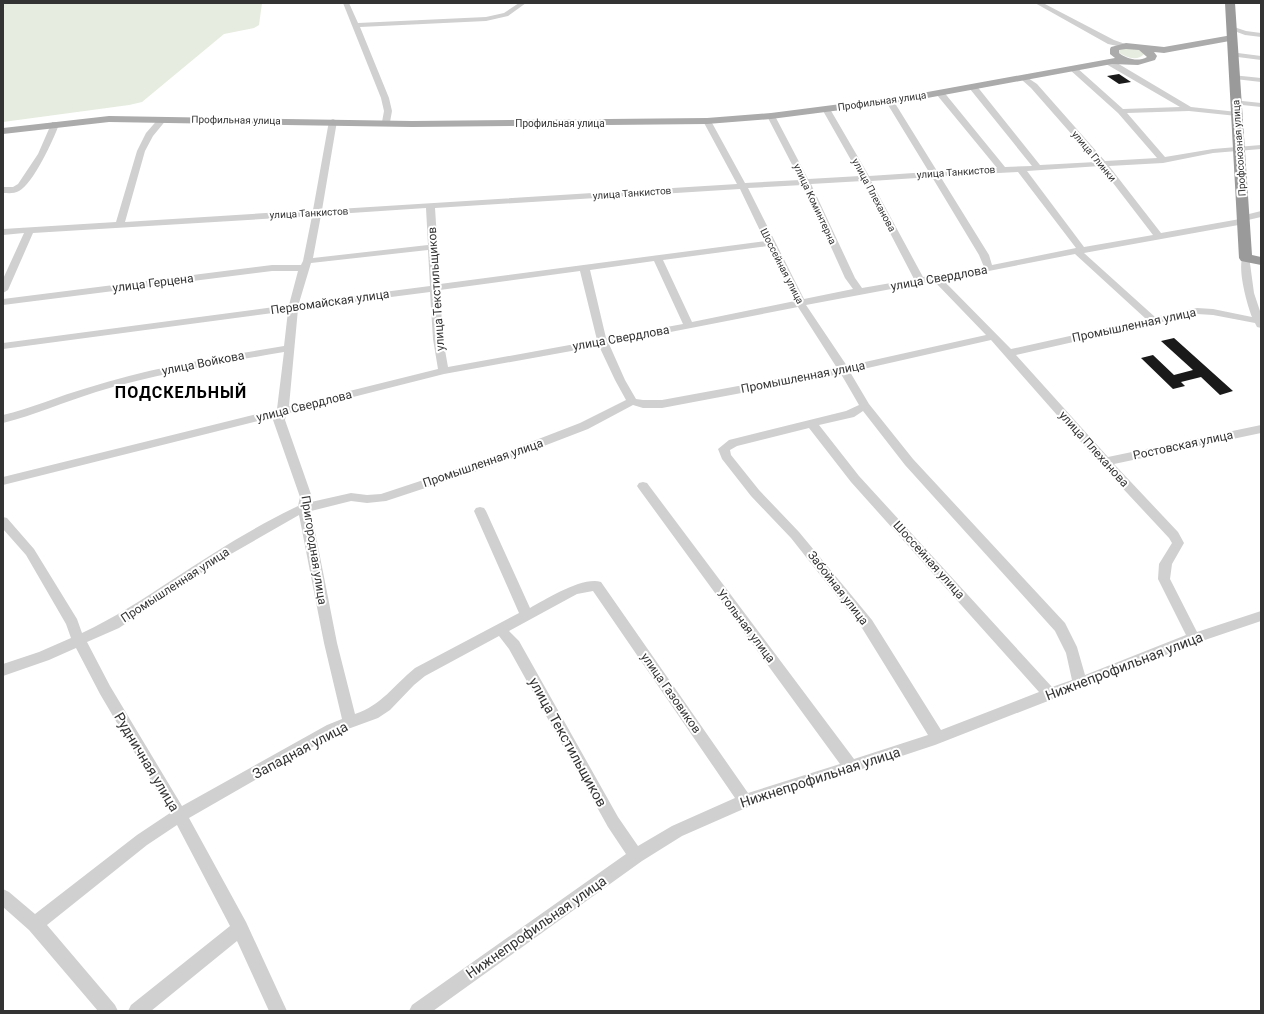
<svg xmlns="http://www.w3.org/2000/svg" width="1264" height="1014" viewBox="0 0 1264 1014" font-family="Roboto,sans-serif">
<rect width="100%" height="100%" fill="#fff"/>
<path fill="#e6ecdf" d="M3 3H262L259 25 254 28 224 34 142 102 129 105 3 122V11L6 7 3 10Z
M1119 49H1138L1144 54C1137 62 1125 57 1118 52Z"/>
<path fill="#1a1a1a" d="M1119 74 1131 82 1119 84 1107 76Z
M1174 338 1233 391 1220 395 1201 377 1181 382 1185 386 1173 389 1141 358 1153 355 1174 375 1193 370 1161 341Z"/>
<g fill="none" stroke-linecap="round" stroke-linejoin="round">
<path fill="#d0d0d0" fill-rule="evenodd" d="M343 3H349L358 23 486 17 504 13 519 3H526L508 16 486 21 360 27 389 98 392 111 390 122 386 124 382 122 384 111 381 98Z
M1035 3H1043L1114 40 1131 46 1127 48 1108 44Z
M1231 26 1246 31 1261 33V37L1245 35 1229 29V27Z
M1230 52 1261 56V60L1230 56Z
M1106 60H1112L1191 107 1237 112 1241 114 1237 116 1189 111 1127 113 1165 157 1213 149 1261 145V149L1213 153 1163 163 1109 166 1161 233 1240 219 1241 216 1261 211V217L1248 220 1247 223 1244 224 1084 253 1155 317 1197 308 1213 309 1252 317C1247 304 1237 269 1243 256H1249L1254 293 1261 314V328L1257 327 1255 323 1213 315 1197 314 1016 355 1108 457 1261 425V433L1114 464 1178 532 1184 543 1172 564 1170 579 1197 632 1261 611V621L1199 642 935 745 748 807 682 836 642 861 433 1011H409L412 1005 626 854 608 827 509 649 499 636 425 676 414 685 390 710 378 718 337 733 189 818 246 922 287 1011H269L237 941 151 1011H128L131 1005 230 926 177 825 147 845 47 925 115 1005 118 1011H98L29 930 3 907V889L9 892 35 914 137 835 170 813 100 694 76 648 49 660 3 676V664L39 652 71 638 66 624 26 555 3 529V517L7 518 34 549 77 619 82 633C114 618 143 599 172 580 213 553 254 527 298 506L300 497 273 420 274 417 3 485V477L277 409 284 352C220 363 157 374 96 392 64 402 35 415 3 423V415C32 408 59 396 87 388 152 367 218 357 284 346L288 311 3 349V343L289 305 298 271H272L3 305V299L272 265H301L303 261 312 216 33 233 8 290 3 293V279L24 233 3 235V229L116 222 137 151 146 133 160 117H163L167 119 153 136 145 151 125 222 313 210 329 121 333 119 337 121 322 210 737 184 703 121 707 119 711 121 745 183 800 180 767 116 771 114 775 116 808 179 860 176 822 109 826 107 830 109 869 176 929 172 885 100 889 98 893 100 937 171 997 168 937 95V91H943L1005 167 1032 166 970 89V85H976L1040 165 1096 162 1031 88 1022 80V76H1025L1037 84 1105 161 1157 158 1118 113 1069 69 1073 67H1076L1123 109 1180 107 1106 64ZM1100 166 1153 235 1084 247 1027 171ZM1018 172 1076 248 992 265 989 255 940 176ZM932 177 979 255 984 267 923 277 871 181ZM863 181 914 279 862 288 855 278 811 184ZM803 185 845 278 853 289 804 299 748 188ZM740 189 765 241 440 284 435 208ZM426 208 428 245 313 258 321 215ZM768 246 795 301 692 322 663 260ZM428 250 430 286 299 303 311 263ZM1075 254 1146 319 1011 349 943 280ZM654 261 683 324 606 338 590 270ZM580 271 597 340 448 367 443 339 440 290ZM934 281 986 335 847 366 806 305ZM430 292 433 339 438 369 289 406 298 309ZM798 307 837 368 662 400H643L636 399 625 380 609 344ZM991 340 1101 465 1169 538 1172 543 1159 564 1158 579 1186 635 1085 675 1077 647 1065 623 913 459 869 404 850 372ZM599 346 615 380 626 400 580 423 484 460 381 494 367 495 351 493 311 502 312 497 285 420 286 414 444 374ZM841 374 859 405 846 411 729 440 718 449 722 459 751 496 791 538 862 628 928 735 854 759 647 483 643 482 639 483 637 486 639 489 840 764 748 793 601 582C583 576 546 599 530 608L486 511 484 508 480 507 476 508 474 511 519 613 415 668C393 686 382 705 355 714L337 643 311 511 351 501 367 503 386 501 492 466 588 429 633 405 643 408H662ZM863 411 905 465 1055 631 1066 653 1072 680 1052 687 859 476 819 425 854 417ZM809 428 851 482 1039 692 941 730 872 620 799 532 759 490 731 455 730 450 737 446ZM299 515 324 643 342 719 327 725 182 806 110 686 87 642 119 628 224 558ZM593 591 735 798 672 826 638 846 618 817 519 641 509 631 577 594Z
M1232 75 1261 78V82L1235 79 1231 77Z
M1233 100 1261 103V107L1233 104Z
M52 122H58L59 124C54 139 33 184 19 191 14 194 8 193 3 193V187H13L18 184 38 154Z"/>
<path fill="#ababab" fill-rule="evenodd" d="M1232 35 1235 36 1236 38 1235 40 1164 53 1154 52 1157 56 1155 60 1138 65 1112 64 911 101 771 119 707 124 412 127 109 122 3 134V128L109 116 412 121 707 118 771 113 911 95 1115 58 1110 54V49L1111 47 1126 43 1164 47ZM1126 49 1139 50 1147 57C1138 62 1127 59 1119 53V50Z"/>
<path fill="#9a9a9a" fill-rule="evenodd" d="M1225 3H1235L1252 255 1261 257V265L1241 261 1239 258Z"/>
</g>
<g text-anchor="middle" dominant-baseline="central" stroke-width="4" stroke-linejoin="round" paint-order="stroke">
<g font-size="10" fill="#333" stroke="#fff">
<text transform="translate(882 101) rotate(-8)">Профильная улица</text>
<text transform="translate(236 120) rotate(1)">Профильная улица</text>
<text x="560" y="123">Профильная улица</text>
<text transform="translate(1239 148) rotate(-94)">Профсоюзная улица</text>
<text transform="translate(1094 156) rotate(50)">улица Глинки</text>
<text transform="translate(956 172) rotate(-4)">улица Танкистов</text>
<text transform="translate(632 193) rotate(-4)">улица Танкистов</text>
<text transform="translate(874 195) rotate(62)">улица Плеханова</text>
<text transform="translate(815 204) rotate(65)">улица Коминтерна</text>
<text transform="translate(309 213) rotate(-3)">улица Танкистов</text>
<text transform="translate(782 266) rotate(63)">Шоссейная улица</text>
</g>
<g font-size="12" fill="#333" stroke="#fff">
<text transform="translate(939 278) rotate(-10)">улица Свердлова</text>
<text transform="translate(153 283) rotate(-7)">улица Герцена</text>
<text transform="translate(436 289) rotate(-94)">улица Текстильщиков</text>
<text transform="translate(330 302) rotate(-8)">Первомайская улица</text>
<text transform="translate(1134 325) rotate(-12)">Промышленная улица</text>
<text transform="translate(621 338) rotate(-10)">улица Свердлова</text>
<text transform="translate(203 363) rotate(-11)">улица Войкова</text>
<text transform="translate(803 377) rotate(-11)">Промышленная улица</text>
<text transform="translate(304 406) rotate(-14)">улица Свердлова</text>
<text transform="translate(1183 445) rotate(-12)">Ростовская улица</text>
<text transform="translate(1094 449) rotate(48)">улица Плеханова</text>
<text transform="translate(483 463) rotate(-19)">Промышленная улица</text>
<text transform="translate(314 550) rotate(81)">Пригородная улица</text>
<text transform="translate(929 560) rotate(48)">Шоссейная улица</text>
<text transform="translate(175 585) rotate(-33)">Промышленная улица</text>
<text transform="translate(838 588) rotate(52)">Забойная улица</text>
<text transform="translate(746 626) rotate(53)">Угольная улица</text>
<text transform="translate(671 693) rotate(55)">улица Газовиков</text>
</g>
<g font-size="14" fill="#333" stroke="#fff">
<text transform="translate(1124 666) rotate(-21)">Нижнепрофильная улица</text>
<text transform="translate(568 742) rotate(61)">улица Текстильщиков</text>
<text transform="translate(300 750) rotate(-28)">Западная улица</text>
<text transform="translate(147 762) rotate(59)">Рудничная улица</text>
<text transform="translate(820 777) rotate(-18)">Нижнепрофильная улица</text>
<text transform="translate(536 927) rotate(-35)">Нижнепрофильная улица</text>
</g>
<g font-size="16" font-weight="bold" letter-spacing="1" fill="#000" stroke="#fff">
<text x="181" y="392">ПОДСКЕЛЬНЫЙ</text>
</g>
</g>
<rect width="1264" height="1014" fill="none" stroke="#333333" stroke-width="8"/>
</svg>
